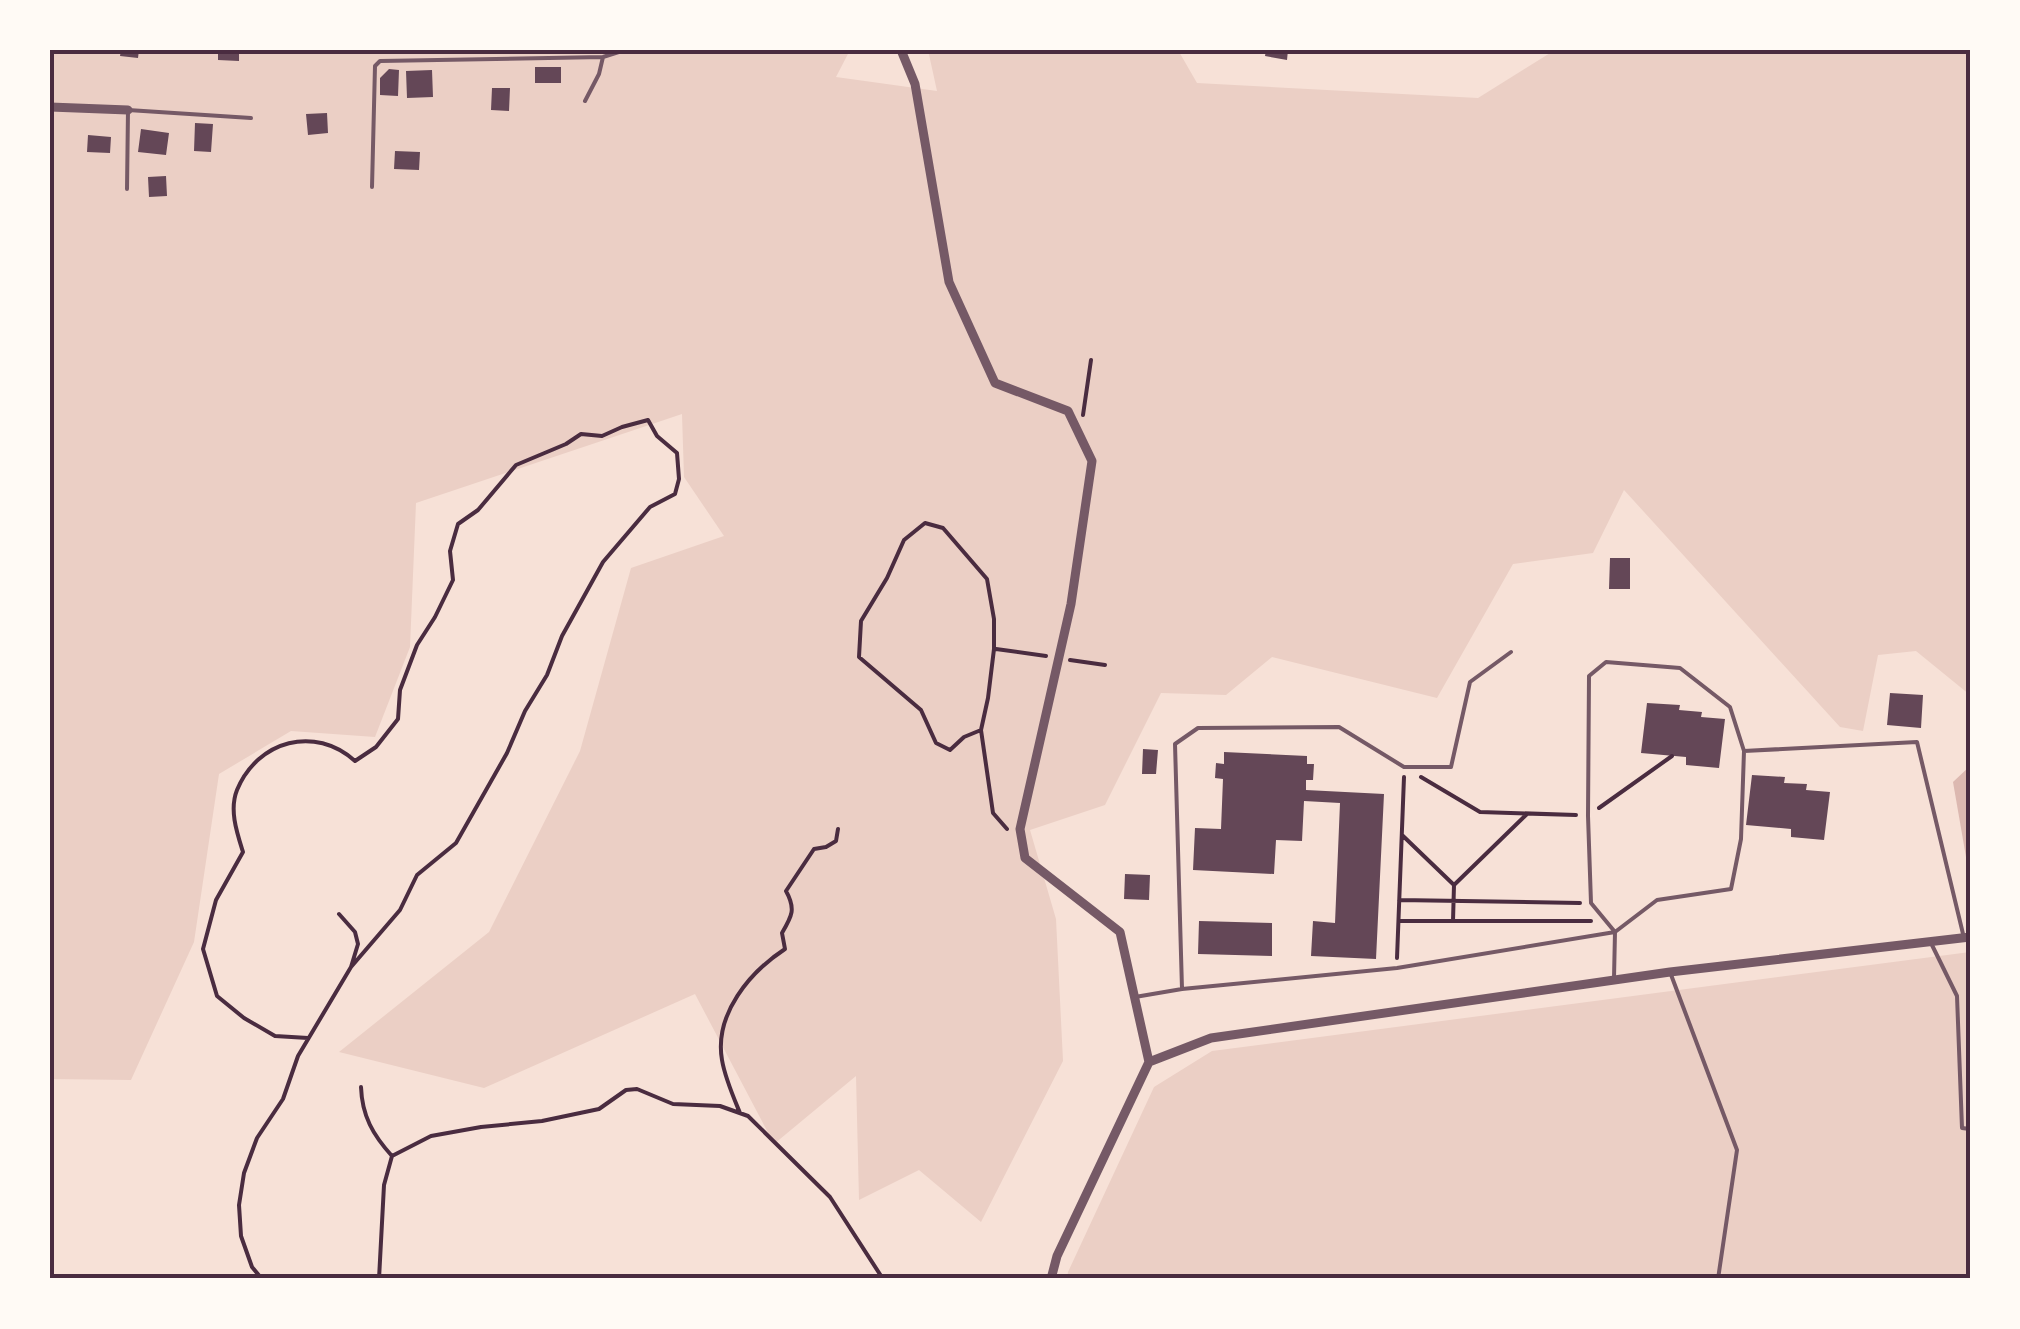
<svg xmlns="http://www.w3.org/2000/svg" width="2020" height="1329" viewBox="0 0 2020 1329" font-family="'DejaVu Sans',sans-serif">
<rect width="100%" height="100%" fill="#f7e1d7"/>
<path fill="#ebcfc5" d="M50 50H850L836 77 937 91 928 50H1178L1197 83 1478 98 1555 50H1970V695L1916 651 1878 655 1863 731 1840 727 1624 490 1593 553 1513 564 1437 698 1272 657 1226 695 1161 693 1105 805 1030 830 1056 919 1063 1061 981 1222 919 1170 859 1200 856 1076 774 1144 695 994 484 1088 339 1052 489 932 580 751 631 568 724 536 684 477 682 414 416 503 410 647 375 737 291 731 219 774 194 942 131 1080 50 1079Z
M1970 952V1279H1067L1068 1272 1154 1087 1212 1051Z"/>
<path fill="#dcb8b0" d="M1970 766V880L1953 782Z"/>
<path fill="#644757" d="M121 50H139L138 58 120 56Z
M218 50H239V61L218 60Z
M1266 50H1288L1287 60 1265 56Z
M535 67H561V83H535Z
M389 69 399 70 398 96 380 95V78Z
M432 70 433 97 407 98 406 71Z
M492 88H510L509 111 491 110Z
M327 113 328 133 308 135 306 114Z
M195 123 213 124 211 152 194 151Z
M141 129 169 133 166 155 138 152Z
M88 135 111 137 110 153 87 152Z
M395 151 420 152 419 170 394 169Z
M166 176 167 196 149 197 148 177Z
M1610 558H1630V589H1609Z
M1890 693 1923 695 1921 728 1887 725Z
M1647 703 1680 705 1679 710 1702 712 1701 717 1725 719 1719 768 1686 765V757L1641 753Z
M1143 749 1158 750 1156 774H1142Z
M1224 752 1307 756V764H1314L1313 780H1306V790L1384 794 1376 959 1311 956 1313 921 1335 923 1340 803 1304 801 1302 841 1276 840 1274 874 1193 870 1195 828 1221 829 1223 779 1215 778 1216 763 1224 764Z
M1752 775 1785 777 1784 783 1807 784 1806 790 1830 792 1824 840 1791 837V829L1746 825Z
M1125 874 1150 875 1149 900 1124 899Z
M1199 921 1272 923V956L1198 954Z"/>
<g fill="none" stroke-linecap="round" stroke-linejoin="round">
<path stroke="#4a2c40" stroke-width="4" d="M1083 415 1091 360
M996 649 1046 656
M1070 660 1105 665
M981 730 964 737 950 750 936 743 921 710 859 657 861 621 887 578 904 540 925 523 943 528 987 579 994 619V649L988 698 981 730 993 813 1007 829
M1421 777 1480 812 1576 815
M1599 808 1672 756
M1402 835 1454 885 1527 814
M1399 900 1580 903
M1399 921H1591
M1453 921 1454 885
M1397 958 1404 777
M308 1038 275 1036 244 1018 217 996 203 949 216 900 243 852C237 833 229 810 237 790 258 740 315 725 355 761L376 747 398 719 400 690 417 645 435 617 453 580 450 551 458 524 478 510 516 465 566 444 581 434 602 436 622 427 648 420 657 436 677 453 679 479 675 494 650 507 603 562 562 636 547 675 525 711 507 753 456 843 417 875 400 910 351 967
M361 1087C362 1116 373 1135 392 1156
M740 1113C733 1096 725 1078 722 1060 714 1014 750 972 785 949L782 933C792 916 796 909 786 891L814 849 826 847 836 841 838 829
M262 1279 252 1267 241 1236 239 1205 244 1173 257 1138 283 1099 298 1056 351 967 358 944 355 932 339 914
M379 1279 384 1185 392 1156 431 1136 481 1127 542 1121 599 1109 626 1090 637 1089 673 1104 720 1106 748 1116 830 1197 883 1279"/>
<path stroke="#755966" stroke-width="4" d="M585 101 599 74 603 57
M372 187 375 66 380 61 603 57 625 50
M127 189 128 110 251 118
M1606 662 1680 668 1730 707 1744 751 1741 839 1731 889 1657 900 1615 932 1591 903 1588 816 1589 676Z
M1744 751 1917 742 1964 938
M1930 941 1957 996 1962 1128 1970 1129
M1670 972 1737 1150 1718 1279
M1182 989 1175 744 1198 728 1339 727 1404 767H1451L1470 682 1511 652
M1135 997 1182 989 1397 968 1615 932 1614 978"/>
<path stroke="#755966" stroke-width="9" d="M901 50 915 84 949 282 995 383 1068 411 1092 461 1071 604 1020 829 1025 858 1120 932 1149 1062
M50 107 128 110
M1051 1279 1057 1256 1149 1062 1211 1038 1670 972 1970 937"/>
</g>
<rect width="2020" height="1329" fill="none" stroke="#fffaf5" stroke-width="105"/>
<rect x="52" y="52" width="1916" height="1224" fill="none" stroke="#4a2c40" stroke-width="4"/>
</svg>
